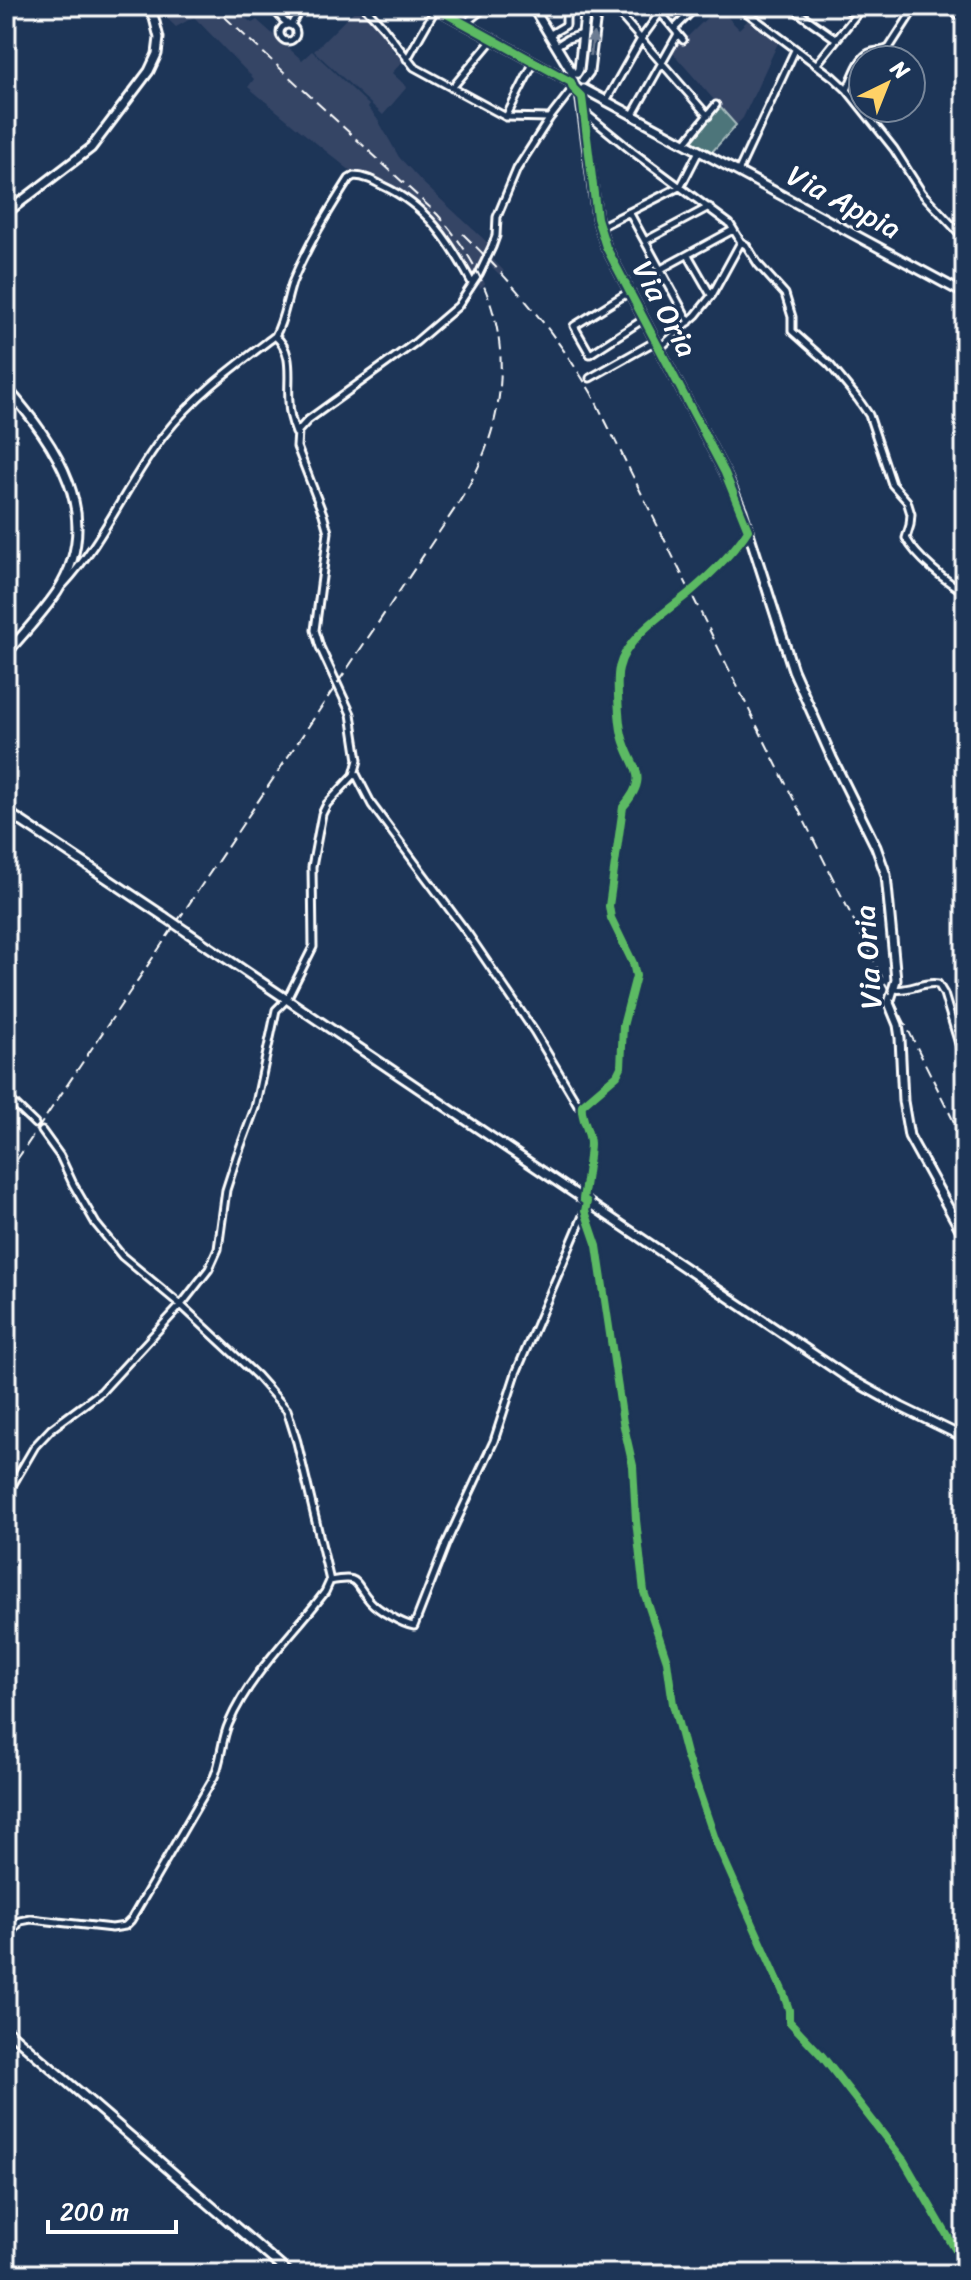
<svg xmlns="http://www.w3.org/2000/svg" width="971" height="2280" viewBox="0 0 971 2280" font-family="Sriracha,sans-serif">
<rect width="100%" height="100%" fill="#1d3557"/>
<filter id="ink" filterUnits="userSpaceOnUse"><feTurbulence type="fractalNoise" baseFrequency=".0125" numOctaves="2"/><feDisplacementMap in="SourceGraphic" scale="16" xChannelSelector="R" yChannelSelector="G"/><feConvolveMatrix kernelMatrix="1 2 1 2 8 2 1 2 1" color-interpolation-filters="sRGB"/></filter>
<g filter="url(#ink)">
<path fill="#344465" d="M154 6H230L252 23 257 20 302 60 312 51 369 105 368 107 378 120 399 157 423 183 488 243 485 251 504 271 500 275 488 263 481 274 485 284 480 288 475 276 470 274 447 234 436 221 406 194 356 170 352 172 296 127 248 87 254 79 194 17 176 27Z
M358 7 382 31 381 33 388 39 386 41 394 48 392 50 404 60 392 73 407 87 383 115 314 51Z
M718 7 739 29 750 18 779 41 743 118 736 125 671 51 677 40 682 42Z"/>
<path fill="#4d757a" stroke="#a6babc" stroke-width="2" d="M719 106 736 125 712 152 690 140Z"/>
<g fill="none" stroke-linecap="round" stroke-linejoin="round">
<defs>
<path id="street" d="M269 6C278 11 279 18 288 24
M364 6 383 27 414 67 506 117 548 118
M609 6 614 8 708 116
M655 6 683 40
M738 6 833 77 847 90 894 149 922 193 965 239
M805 6 799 13 836 39
M945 6 965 19
M464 24 487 6
M280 33a8 8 0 1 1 16 0a8 8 0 1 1-16 0Z
M291 25 302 6
M674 29 697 6
M549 35 566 25V6
M556 46 567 39 583 34
M407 59 436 8
M816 65 856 15 843 6
M452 88 493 39
M847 90C852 80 858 58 869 53 876 50 882 52 889 48L916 6
M606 101 641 39 665 6
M584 112 633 152 730 224 741 242 746 245 758 264 785 294 792 317V331L830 365 858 399 869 415 892 484 907 501 911 514 910 525 906 538C916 557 946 582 965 592
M632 116 678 34
M506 117 534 62
M685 143 716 105
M738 172 795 50
M629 212 689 322
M600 227 681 186 699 151
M645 241 709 207
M688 255 711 295
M661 269 733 230
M629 292 574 326 590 354 644 319
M275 336C295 353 287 378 289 402 289 413 292 423 296 433
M660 348 696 315 712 295 741 242
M590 378 656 341
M63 585C104 541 127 483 164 435 195 395 234 367 275 336 284 320 286 301 292 283 307 246 328 212 349 179L354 176C365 176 374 181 383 186 427 206 450 242 472 283
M356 774 372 805 468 934 534 1031 581 1110
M894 989C910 992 922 981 938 984L944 994 965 1064
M6 1096 35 1124
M583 1199C586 1181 589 1162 590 1144 590 1130 580 1118 582 1105L617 1075 621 1067 623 1026 636 976 633 963 611 918 609 906 623 807C652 773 630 769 622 735 619 723 616 680 619 668 626 637 666 612 689 593 710 575 733 554 748 530
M585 1211 597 1246 623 1422 633 1466 636 1520 644 1592 667 1661 673 1704 686 1754 715 1839 783 1992 789 2010V2021L822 2056 904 2161 965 2266
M6 1496 35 1446 51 1429 101 1392 181 1305 209 1269 218 1249 226 1190 237 1156 255 1108 276 1010 287 999 313 947 312 867 322 814 327 804 354 775 358 760 351 714 320 647 315 630 328 532 323 514 297 447 298 431 308 420 416 342 458 306 479 274 492 247 496 236 497 217 517 169 549 119 573 88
M330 1581C361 1575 353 1582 370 1601 378 1610 402 1624 414 1626L446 1544 494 1441 516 1373 585 1211 587 1202
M6 1942 20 1921 31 1919 112 1928 125 1926 131 1920 214 1777C222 1759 221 1740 229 1723 248 1679 284 1643 314 1606L325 1592 330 1581 297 1442 287 1410 256 1375 181 1305 122 1256 96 1224 73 1184 60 1156 42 1131"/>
<path id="secondary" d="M432 6 571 82 573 88 582 97
M532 6 573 74
M577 73 579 69 586 6
M583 80 589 72 597 6
M584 89 965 294
M580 93 597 218 606 247 725 473 742 511 793 670 832 758 876 847 886 875 896 980 889 1003 898 1025 900 1038 903 1101 909 1136 965 1238
M6 213 91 148 149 71 157 54 159 38 154 18 146 6
M6 387C56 445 106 516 57 592 42 614 23 634 6 654
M6 811 165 917
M187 932 847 1377 901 1407 965 1438
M6 2029 290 2274"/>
</defs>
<use href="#street" stroke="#fff" stroke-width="11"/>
<use href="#secondary" stroke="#fff" stroke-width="13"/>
<use href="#street" stroke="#1d3557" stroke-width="5"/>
<use href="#secondary" stroke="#1d3557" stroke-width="7"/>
<path stroke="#fff" stroke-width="2" stroke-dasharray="12 6" stroke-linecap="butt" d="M463 234C513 282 556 334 592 394L965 1144
M6 1176 458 504C520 407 516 301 437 214L213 6"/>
<defs>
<path id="secondary-bridge" d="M165 917 187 932"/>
</defs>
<use href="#secondary-bridge" stroke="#fff" stroke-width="13" stroke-linecap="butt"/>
<use href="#secondary-bridge" stroke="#1d3557" stroke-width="7"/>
<defs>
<path id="cycleway" d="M432 6 571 82 573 88 582 97 597 218 606 247 725 473 748 530C733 554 710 575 689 593 666 612 626 637 619 668 616 680 619 723 622 735 630 769 652 773 623 807L609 906 611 918 633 963 636 976 623 1026 621 1067 617 1075 582 1105C580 1118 590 1130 590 1144 589 1162 586 1181 583 1199L587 1202 585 1211 597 1246 623 1422 633 1466 636 1520 644 1592 667 1661 673 1704 686 1754 715 1839 783 1992 789 2010V2021L822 2056 904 2161 965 2266"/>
</defs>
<use href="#cycleway" stroke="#1d3557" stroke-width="13"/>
<use href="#cycleway" stroke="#5cba63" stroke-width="8"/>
</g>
<defs><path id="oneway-solid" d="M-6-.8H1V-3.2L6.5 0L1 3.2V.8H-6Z" transform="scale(2)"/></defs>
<use fill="#6c7c92" href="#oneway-solid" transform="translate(592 44) rotate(-83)"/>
</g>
<g text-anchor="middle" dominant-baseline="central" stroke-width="6" stroke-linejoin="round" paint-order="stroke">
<g font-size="30" fill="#fff" stroke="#1d3557">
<text transform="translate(844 202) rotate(28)">Via Appia</text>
<text transform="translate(665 309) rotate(62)">Via Oria</text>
<text transform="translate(868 957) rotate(-94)">Via Oria</text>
</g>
</g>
<rect width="971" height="2280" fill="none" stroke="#1d3557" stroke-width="32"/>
<rect x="16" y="16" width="939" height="2248" fill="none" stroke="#fff" stroke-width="3" filter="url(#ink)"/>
<g transform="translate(887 84) rotate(43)"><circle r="38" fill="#1d3557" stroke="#77869a" stroke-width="2"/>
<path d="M0-6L14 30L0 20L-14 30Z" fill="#ffd166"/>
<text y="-12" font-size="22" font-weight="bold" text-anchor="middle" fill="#ffffff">N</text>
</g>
<path d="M48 2220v12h128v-12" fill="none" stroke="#ffffff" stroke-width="4"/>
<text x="60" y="2220" font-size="24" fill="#ffffff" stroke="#1d3557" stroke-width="6" paint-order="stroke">200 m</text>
</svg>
